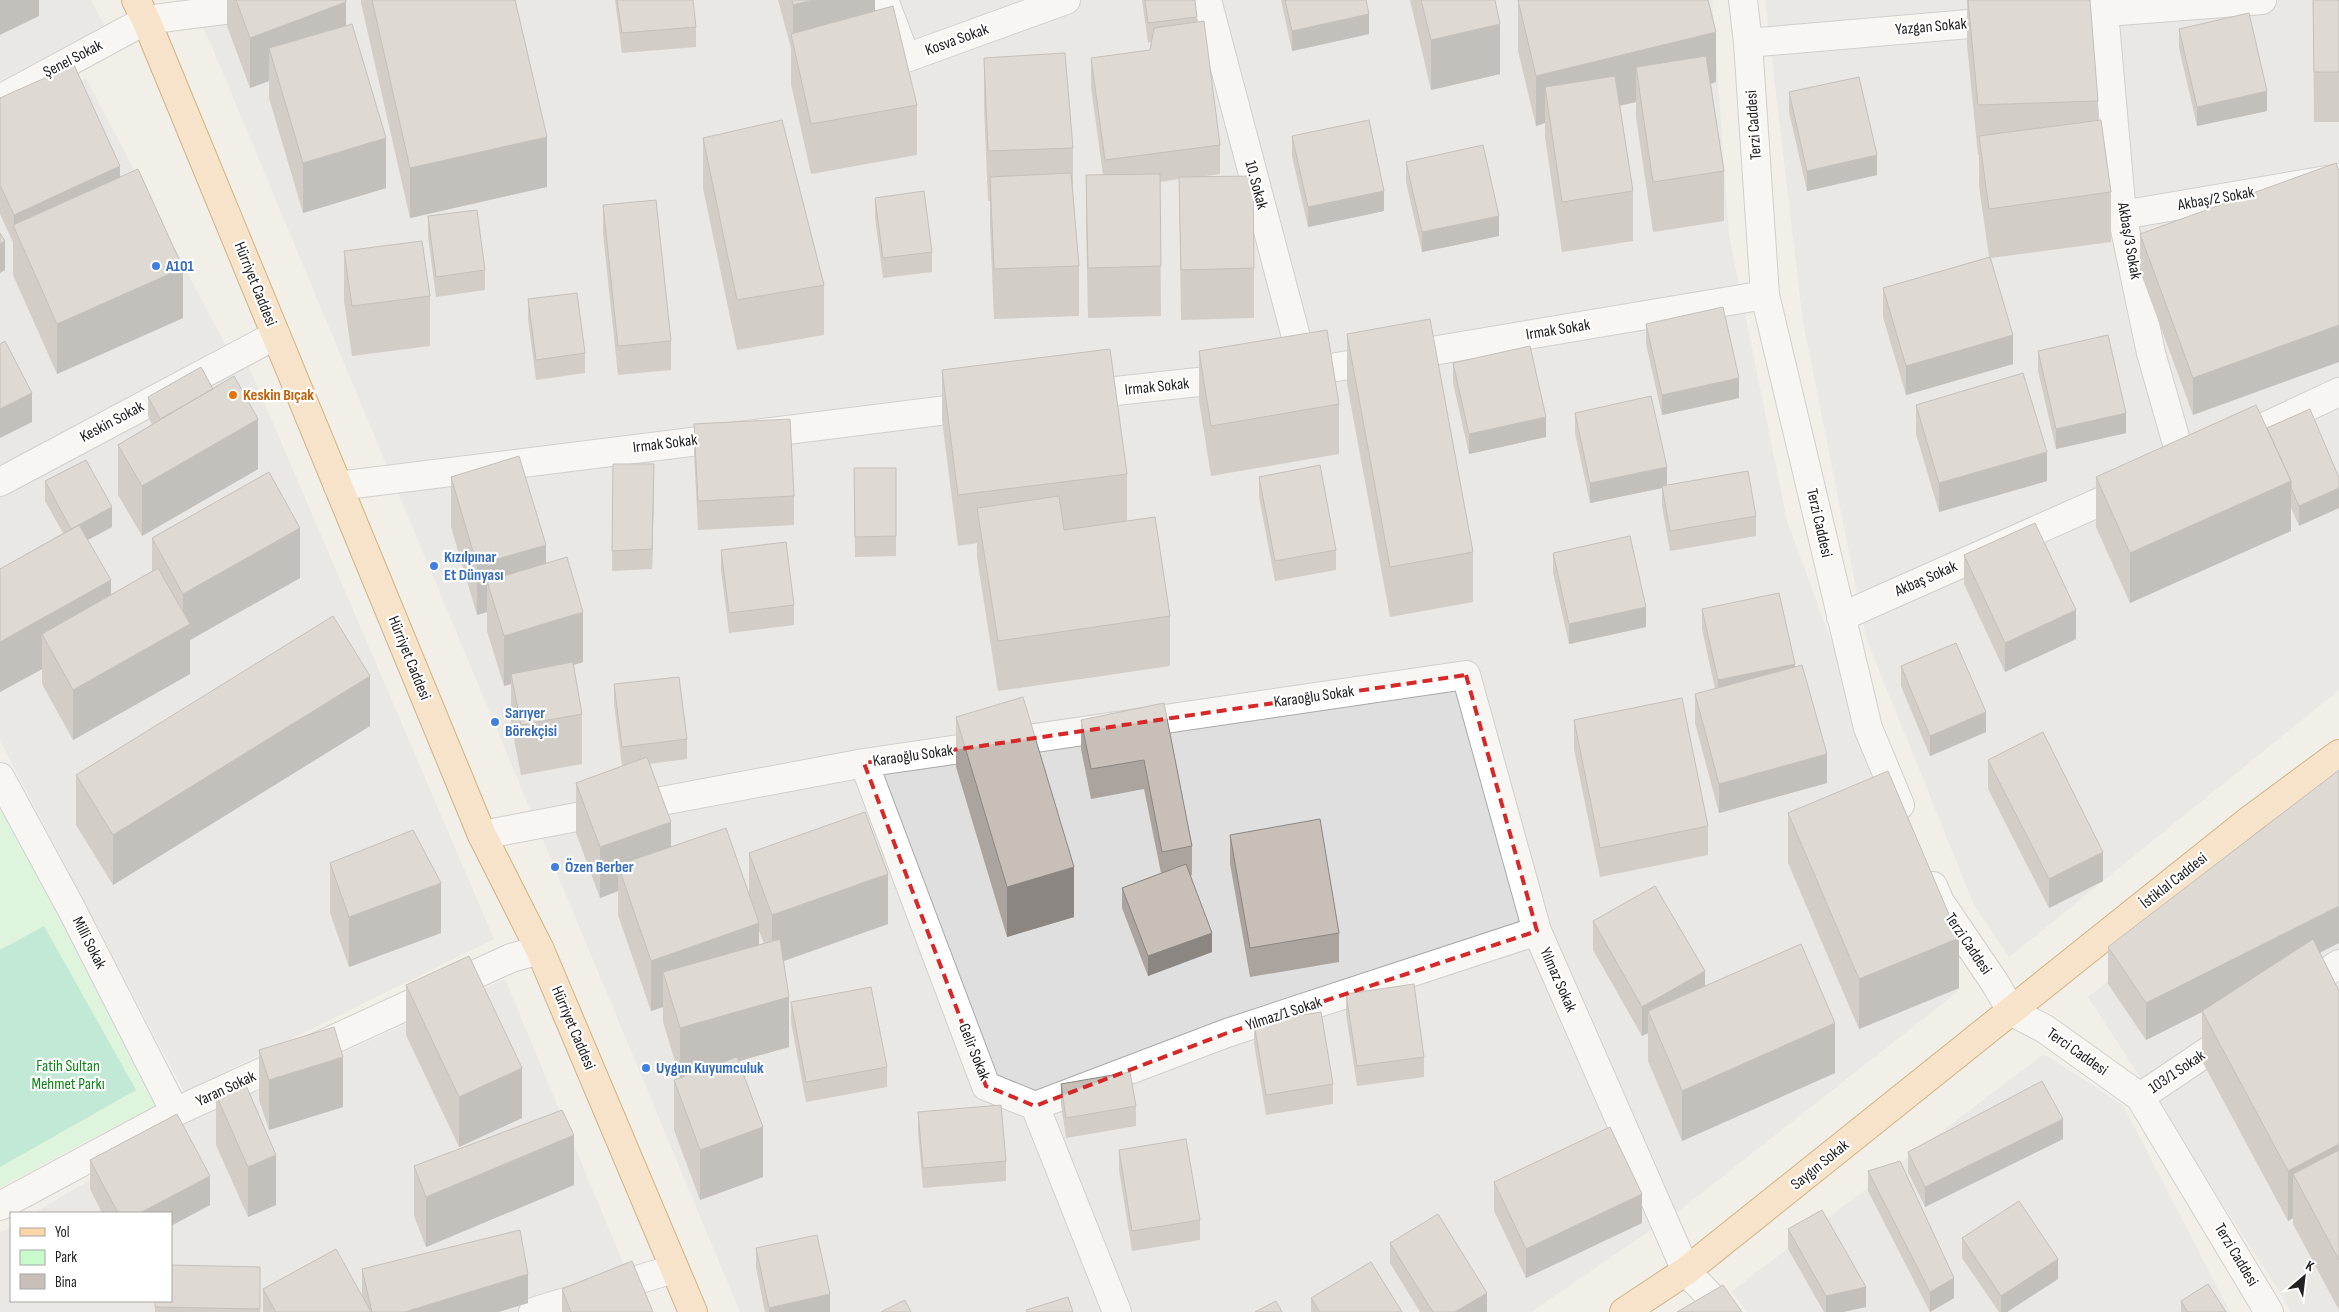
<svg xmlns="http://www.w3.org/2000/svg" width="2339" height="1312" viewBox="0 0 2339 1312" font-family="'Sofia Sans Condensed',sans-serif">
<rect width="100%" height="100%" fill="#f2efe9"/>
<path fill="#e0dfdf" d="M0 0H91L107 30 0 82Z
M188 0H1712L1729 235 1787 521 1959 988 1956 993 1676 1213 1531 1312H740L210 42Z
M1765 0H2339V690L2009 957 1974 905 1866 638 1803 322Z
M86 78 230 354 0 466V126Z
M245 358 494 939 184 1092 0 741V494Z
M2339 802V1312H2291L2283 1297 2088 997Z
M505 979 628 1275 515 1312H0V1233L11 1227V1301H171V1213H34L181 1126Z
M2044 1054 2123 1105 2230 1312H1747L1732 1291Z"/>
<path fill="#c8facc" d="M0 803 159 1104 0 1187Z"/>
<path fill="#88e0be" d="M44 926 136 1090 0 1167V950Z"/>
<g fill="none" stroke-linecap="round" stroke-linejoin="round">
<defs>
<path id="minor" d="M884 0 906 58 1066 0
M1207 0 1305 371
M1743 0 1748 43 1765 295 1868 728 1900 805
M2105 0 2104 12 2122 215 2151 353 2183 465
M2054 16 2262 0
M1748 43 2004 21
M0 99 146 20 302 0
M2122 215 2339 178
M1295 372 1319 370 1765 295
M1079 395 1235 378
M2232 442 2339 392
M0 482 276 335
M338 486 979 406
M1841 617 2129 489
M864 763 986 1086 1035 1106 1117 1312
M0 777 71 908 175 1112
M482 835 864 763 1466 675 1537 931 1686 1271 1709 1295 1721 1312
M1933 886 1940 902 1995 983 2012 1012 2045 1029 2140 1097 2269 1312
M2297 991 2339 964
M2140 1097 2232 1035
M1035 1106 1227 1033 1537 931
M0 1206 175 1112 511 958 540 950
M533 1312 673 1269"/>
<path id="major" d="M136 0 146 20 482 835 540 950 693 1312
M1624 1312 1686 1271 2077 958 2251 819 2339 754"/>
</defs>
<use href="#minor" stroke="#a9a9a9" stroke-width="30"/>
<use href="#major" stroke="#a06b00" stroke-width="30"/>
<use href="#minor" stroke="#fff" stroke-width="28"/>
<use href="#major" stroke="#fcd6a4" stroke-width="28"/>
</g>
<path fill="#aba49e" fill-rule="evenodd" d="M227 0H346V26L386 188 303 213 269 98V81L250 88 227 26Z
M361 0H515L547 187 410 218 361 3Z
M615 0H693L696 27V47L622 53Z
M778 0H875V10L917 105V155L811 174 791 84V48Z
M1142 0H1195L1197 22 1220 145V174L1198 177 1254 268V318L1181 320 1179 179 1160 182 1161 316 1088 318 1086 225V175H1103L1091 87V58L1150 50 1151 42 1148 43Z
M1281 0H1366L1369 34 1292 51Z
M1410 0H1495L1500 74 1431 90Z
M1518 0 1716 82 1711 84 1724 171V221L1653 232 1636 117V102L1620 105 1633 191V241L1562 252 1545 137V123L1536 126 1518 51Z
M1967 0H2090L2098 101V120L2111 192V242L1991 258 2013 364 1906 395 1883 317V288L1989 257 1979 186V155H1978L1967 45Z
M2313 0H2339V122H2314Z
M2179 29 2267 111 2197 126 2179 48Z
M984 58 1073 148V192L1079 266V316L994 319 990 227V201H988L984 108Z
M1789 92 1877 175 1807 191 1789 112Z
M0 98 120 177 183 318 57 374 13 275V242L0 214Z
M1292 136 1384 211 1308 227 1292 156Z
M703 138 824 285V335L737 350 703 188Z
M1406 162 1499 236 1422 252 1406 182Z
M2339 171 2193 415 2140 271V234Z
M875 198 932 252V272L883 278 875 218Z
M603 205 671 341V370L618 375 603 234Z
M428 216 485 270V290L436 297 428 236Z
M344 251 430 296V346L352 356 344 301Z
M528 299 585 353V373L536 380 528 319Z
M1646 324 1739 398 1662 415 1646 344Z
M1347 334 1473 552V602L1390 617 1347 384Z
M1199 351 1339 404V454L1211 476 1199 401Z
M2038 351 2126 433 2056 449 2038 371Z
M1453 363 1546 437 1469 454 1453 383Z
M942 370 1127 474V521L1170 616V666L998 691 977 558V543L958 546 942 420Z
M148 397 258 469 142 536 118 495V445L152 424 148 416Z
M1916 405 2047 481 1939 512 1916 434Z
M2310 409 2299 526 2291 508V531L2130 603 2096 527V477L2267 428Z
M1575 413 1667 486 1756 516V536L1670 551 1662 506V488L1590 503 1575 433Z
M694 424 794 496V525L698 530 694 453Z
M613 464 654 484 652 569 612 571Z
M854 468H896V556L855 557Z
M451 477 546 563 583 662 573 665 582 714V764L521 775 511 724V684L504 686 487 631V612L477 615 451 527Z
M1259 477 1336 550V570L1275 581 1259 497Z
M45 481 112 527 88 540 111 595 152 571V538L300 578 190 640V674L73 740 42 684V669L0 692V569L63 533 45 501Z
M721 550 794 605V625L729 633 721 570Z
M1553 553 1646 627 1569 644 1553 573Z
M1964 555 2076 639 2005 672 1964 584Z
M1702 609 1795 667 1827 783 1719 813 1695 723V694L1715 689 1702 629Z
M1901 666 1986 732 1930 756 1901 686Z
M614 684 687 739V759L649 764 671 847 749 894V853L888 924 784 961 789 1047 738 1061 763 1177 700 1200 674 1130V1080L686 1076 680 1078 663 1022V1007L651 1011 618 915V891L600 898 576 833V783L622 766 614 704ZM759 931 764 943 759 945Z
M1164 703 1192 846V875H1190L1212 952 1148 976 1122 908V888L1161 873 1144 789 1091 799 1081 749V720Z
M956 717 1074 917 1007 937 956 767Z
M1574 720 1708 826V855L1600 877 1574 749Z
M370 726 113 885 76 825V775Z
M1988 760 2103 881 2049 908 1988 789Z
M1788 813 1959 988 1859 1029 1788 863Z
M1230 835 1339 933V962L1250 977 1230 864Z
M330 863 441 933 349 967 330 913Z
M1593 921 1705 986 1835 1073 1682 1141 1648 1061V1033L1642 1036 1593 950Z
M2339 943 2319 953 2339 991V1310L2293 1224V1218L2288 1221 2202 1061V1012L2146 1040 2108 984V947Z
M406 985 522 1118 459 1147 406 1035Z
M1346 994 1424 1057V1077L1357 1086 1346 1014Z
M791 1002 887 1067V1087L806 1102 791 1022Z
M1254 1023 1333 1084V1104L1266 1115 1254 1043Z
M259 1050 343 1107 269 1130 259 1100Z
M1061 1084 1136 1106V1126L1066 1138 1061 1104Z
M216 1095 276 1205 248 1217 216 1145Z
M918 1112 1006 1161V1181L923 1188 918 1132Z
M2063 1139 1925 1207 1908 1172V1152Z
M1119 1150 1200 1220V1240L1132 1251 1119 1170Z
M90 1160 210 1205 171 1213H102L90 1189Z
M414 1166 574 1185 426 1247 414 1216Z
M1868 1171 1954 1298 1930 1312 1868 1191Z
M1494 1182 1642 1223 1526 1278 1494 1211Z
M1788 1229 1866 1307 1843 1312H1824L1788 1249Z
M1962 1238 2058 1279 2007 1312H1999L1962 1258Z
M1390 1243 1487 1312H1420L1390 1263Z
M756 1248 830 1312H765L756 1268Z
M260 1267V1312H155V1301Z
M362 1269 528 1303 498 1312H263V1289L362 1296Z
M562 1289 653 1312H562Z
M1311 1298 1402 1312H1311Z
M2181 1301 2226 1312H2181Z"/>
<path fill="#8b8681" d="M0 0H39V16L0 35Z
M813 0H875V34L793 44V5Z
M346 2V52L269 48V81L250 88V38Z
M1369 14V34L1292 51V31Z
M1500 24V74L1431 90V40Z
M1716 32V82L1641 100 1636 67V102L1550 122 1545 87V123L1536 126V76Z
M2267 91V111L2197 126V107Z
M547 137V187L410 218V168Z
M386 138V188L303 213V163Z
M1877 155V175L1807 191V171Z
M120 166V195L14 227V215Z
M1384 191V211L1308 227V207Z
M1499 216V236L1422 252V232Z
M5 241V270L0 273V244Z
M183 268V318L57 374V324Z
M2339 325V362L2193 415V378Z
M2013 335V364L1906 395V366Z
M1739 378V398L1662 415V395Z
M32 393V422L0 438V409Z
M2126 413V433L2056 449V429Z
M1546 417V437L1469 454V434Z
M258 419V469L142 536V486Z
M2047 452V481L1939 512V483Z
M654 464V484L652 569V549Z
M1667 467V487L1590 503V483Z
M2291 481V531L2130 603V553Z
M2339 488V508L2299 526V506Z
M112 507V527L71 549V529Z
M300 528V578L190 640V674L73 740V690L183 628V594Z
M546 545V595L487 581V612L477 615V565Z
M111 580V630L42 634V669L0 692V642Z
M1646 607V627L1569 644V624Z
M2076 610V639L2005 672V643Z
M583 612V662L513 683 511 674V684L504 686V636Z
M1795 664V684L1718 700V680Z
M370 676V726L113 885V835Z
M1986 712V732L1930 756V736Z
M1827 754V783L1719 813V784Z
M671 822V872L618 865V891L600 898V847Z
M2103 852V881L2049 908V879Z
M1074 867V917L1007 937V887Z
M888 874V924L772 965V915Z
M441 883V933L349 967V917Z
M2339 906V943L2146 1040V1003Z
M759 923V973L663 972V1007L651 1011V961Z
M1212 933V952L1148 976V956Z
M1959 938V988L1859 1029V979Z
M1705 971V1000L1648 1011V1033L1642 1036V1007Z
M789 997V1047L680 1078V1028Z
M1835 1023V1073L1682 1141V1091Z
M343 1057V1107L269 1130V1080Z
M522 1068V1118L459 1147V1097Z
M2063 1119V1139L1925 1207V1187Z
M763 1127V1177L700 1200V1150Z
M574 1135V1185L426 1247V1197Z
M2339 1144V1194L2293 1174V1218L2288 1221V1171Z
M276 1155V1205L248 1217V1167Z
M210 1176V1205L171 1226V1213H140Z
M1642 1194V1223L1526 1278V1249Z
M2058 1259V1279L2007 1312H2001V1296Z
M528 1274V1303L498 1312H405Z
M1954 1278V1298L1930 1312V1292Z
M1866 1287V1307L1843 1312H1826V1296Z
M1487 1293V1312H1455Z
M830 1294V1312H769V1308Z"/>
<path fill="#c7bfb8" stroke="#8b8681" d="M236 0H346V2L250 38Z
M372 0H515L547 137 410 168Z
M617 0H693L696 27 622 33Z
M792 0H813L793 5Z
M1145 0H1195L1197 17 1148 23Z
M1285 0H1366L1369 14 1292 31Z
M1421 0H1495L1500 24 1431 40Z
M1518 0H1708L1716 32 1536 76Z
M1968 0H2090L2098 101 1978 105Z
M2313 0H2339V72H2314Z
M893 6 917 105 811 124 791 34Z
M2249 13 2267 91 2197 107 2179 29Z
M1204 21 1220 145 1105 160 1091 58 1150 50 1154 28Z
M352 24 386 138 303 163 269 48Z
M1065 53 1073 148 988 151 984 58Z
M1706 56 1724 171 1653 182 1636 67Z
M74 65 120 166 14 215 0 185V98Z
M1615 76 1633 191 1562 202 1545 87Z
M1859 77 1877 155 1807 171 1789 92Z
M782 120 824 285 737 300 703 138Z
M1369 120 1384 191 1308 207 1292 136Z
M2101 120 2111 192 1989 209 1979 136Z
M1483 145 1499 216 1422 232 1406 162Z
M2336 163 2339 171V325L2193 378 2140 234Z
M138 169 183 268 57 324 13 225Z
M1071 173 1079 266 994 269 990 177Z
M1160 174 1161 266 1088 268 1086 175Z
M1253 176 1254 268 1181 270 1179 177Z
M924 191 932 252 883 258 875 198Z
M656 200 671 341 618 346 603 205Z
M477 210 485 270 436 277 428 216Z
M0 233 5 241 0 244Z
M422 241 430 296 352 306 344 251Z
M1990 257 2013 335 1906 366 1883 288Z
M577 293 585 353 536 360 528 299Z
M1723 307 1739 378 1662 395 1646 324Z
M1430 319 1473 552 1390 567 1347 334Z
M1327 330 1339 404 1211 426 1199 351Z
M2108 335 2126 413 2056 429 2038 351Z
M5 341 32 393 0 409V344Z
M1530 346 1546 417 1469 434 1453 363Z
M1110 349 1127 474 958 495 942 370Z
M201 367 213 389 160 419 148 397Z
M2023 373 2047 452 1939 483 1916 405Z
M234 376 258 419 142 486 118 445Z
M1651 396 1667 467 1590 483 1575 413Z
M2256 405 2291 481 2130 553 2096 477Z
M2310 409 2339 478V488L2299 506 2291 488V481L2267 428Z
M790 419 794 496 698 501 694 424Z
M519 456 546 545 477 565 451 477Z
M86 460 112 507 71 529 45 481Z
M613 464H654L652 549 612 551Z
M1320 465 1336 550 1275 561 1259 477Z
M854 468H896V536L855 537Z
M1748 471 1756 516 1670 531 1662 486Z
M269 472 300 528 183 594 152 538Z
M1059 496 1064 530 1155 517 1170 616 998 641 977 508Z
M2035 523 2076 610 2005 643 1964 555Z
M79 525 111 580 0 642V569Z
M1630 536 1646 607 1569 624 1553 553Z
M786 542 794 605 729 613 721 550Z
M567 557 583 612 504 636 487 581Z
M158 568 190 624 73 690 42 634Z
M1779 593 1795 664 1718 680 1702 609Z
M333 616 370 676 113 835 76 775Z
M1956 643 1986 712 1930 736 1901 666Z
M573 662 582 714 521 725 511 674Z
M1802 665 1827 754 1719 784 1695 694Z
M679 677 687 739 622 747 614 684Z
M1023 697 1074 867 1007 887 956 717Z
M1682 698 1708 826 1600 848 1574 720Z
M1164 703 1192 846 1162 852 1144 760 1091 769 1081 720Z
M2043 732 2103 852 2049 879 1988 760Z
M647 757 671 822 600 847 576 783Z
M2339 770V906L2146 1003 2108 947Z
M1888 771 1959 938 1859 979 1788 813Z
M865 812 888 874 772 915 749 853Z
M1320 819 1339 933 1250 948 1230 835Z
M726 828 759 923 651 961 618 865Z
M413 830 441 883 349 917 330 863Z
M1186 864 1212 933 1148 956 1122 888Z
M1655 886 1705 971 1642 1007 1593 921Z
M780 939 789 997 680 1028 663 972Z
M2313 939 2339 991V1144L2288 1171 2202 1011Z
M1801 944 1835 1023 1682 1091 1648 1011Z
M469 956 522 1068 459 1097 406 985Z
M1414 984 1424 1057 1357 1066 1346 994Z
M871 987 887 1067 806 1082 791 1002Z
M1321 1012 1333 1084 1266 1095 1254 1023Z
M334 1027 343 1057 269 1080 259 1050Z
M737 1057 763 1127 700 1150 674 1080Z
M1130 1072 1136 1106 1066 1118 1061 1084Z
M2042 1081 2063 1119 1925 1187 1908 1152Z
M245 1083 276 1155 248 1167 216 1095Z
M1001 1105 1006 1161 923 1168 918 1112Z
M562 1110 574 1135 426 1197 414 1166Z
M177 1114 210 1176 140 1213H118L90 1160Z
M1610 1127 1642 1194 1526 1249 1494 1182Z
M1186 1139 1200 1220 1132 1231 1119 1150Z
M2339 1150V1260L2293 1174Z
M1900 1161 1954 1278 1930 1292 1868 1171Z
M2019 1201 2058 1259 2001 1296 1962 1238Z
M1822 1210 1866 1287 1826 1296 1788 1229Z
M1438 1214 1487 1293 1455 1312H1433L1390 1243Z
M520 1230 528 1274 405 1312H372L362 1269Z
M817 1235 830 1294 769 1308 756 1248Z
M336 1249 371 1312H276L263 1289Z
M632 1261 653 1312H571L562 1289Z
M1371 1262 1402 1312H1320L1311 1298Z
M171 1265 260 1267V1309L155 1307V1301H171Z
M2208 1284 2226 1312H2188L2181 1301Z
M1723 1285 1742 1312H1677Z
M1068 1297 1073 1312H1027L1026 1310Z
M905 1300 911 1312H881Z
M1276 1301 1282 1312H1255Z"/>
<path d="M0 0H2339V1312H0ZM1466 675 1537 931 1227 1033 1035 1106 986 1086 864 763Z" fill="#f2efe9" fill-opacity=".55" fill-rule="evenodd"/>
<path fill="none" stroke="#d62828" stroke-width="4" stroke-dasharray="10 6" stroke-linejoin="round" d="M1466 675 1537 931 1227 1033 1035 1106 986 1086 864 763Z"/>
<g fill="#3f7fe0" stroke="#fff" stroke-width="2">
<circle cx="156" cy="266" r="5"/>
<circle cx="434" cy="566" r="5"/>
<circle cx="495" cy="722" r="5"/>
<circle cx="555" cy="867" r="5"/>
<circle cx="646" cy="1068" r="5"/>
</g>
<circle fill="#e8710a" stroke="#fff" stroke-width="2" cx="233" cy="395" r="5"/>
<g text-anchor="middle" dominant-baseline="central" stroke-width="4.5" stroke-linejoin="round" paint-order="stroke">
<g font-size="16" fill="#222" stroke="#fff">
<text transform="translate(1931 27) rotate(-5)">Yazgan Sokak</text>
<text transform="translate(957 40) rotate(-20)">Kosva Sokak</text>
<text transform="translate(73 59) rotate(-27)">Şenel Sokak</text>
<text transform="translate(1754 125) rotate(-94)">Terzi Caddesi</text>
<text transform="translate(1256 185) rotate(75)">10. Sokak</text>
<text transform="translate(2216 199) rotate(-10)">Akbaş/2 Sokak</text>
<text transform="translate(2129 241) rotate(80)">Akbaş/3 Sokak</text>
<text transform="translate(255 284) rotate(68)">Hürriyet Caddesi</text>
<text transform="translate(1558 330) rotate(-9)">Irmak Sokak</text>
<text transform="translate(1157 387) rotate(-6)">Irmak Sokak</text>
<text transform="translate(112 422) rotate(-28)">Keskin Sokak</text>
<text transform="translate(665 444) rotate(-7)">Irmak Sokak</text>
<text transform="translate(1819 523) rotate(77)">Terzi Caddesi</text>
<text transform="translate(1926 579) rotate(-24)">Akbaş Sokak</text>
<text transform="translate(409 658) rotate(68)">Hürriyet Caddesi</text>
<text transform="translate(1314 697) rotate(-8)">Karaoğlu Sokak</text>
<text transform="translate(913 756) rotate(-8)">Karaoğlu Sokak</text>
<text transform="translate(2174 881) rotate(-38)">İstiklal Caddesi</text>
<text transform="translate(89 943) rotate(63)">Milli Sokak</text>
<text transform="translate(1968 944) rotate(56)">Terzi Caddesi</text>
<text transform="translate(1558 980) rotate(66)">Yılmaz Sokak</text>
<text transform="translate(1284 1014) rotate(-18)">Yılmaz/1 Sokak</text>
<text transform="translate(573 1028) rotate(67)">Hürriyet Caddesi</text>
<text transform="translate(974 1052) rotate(68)">Gelir Sokak</text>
<text transform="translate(2077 1052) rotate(35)">Terci Caddesi</text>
<text transform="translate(2177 1072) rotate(-34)">103/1 Sokak</text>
<text transform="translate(226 1089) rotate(-25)">Yaran Sokak</text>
<text transform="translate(1820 1165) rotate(-39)">Saygın Sokak</text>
<text transform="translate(2236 1255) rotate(59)">Terzi Caddesi</text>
</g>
<g font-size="16" font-weight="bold" fill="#366cbe" stroke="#fff" text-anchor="start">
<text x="166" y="266">A101</text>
<text x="444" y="557">Kızılpınar<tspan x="444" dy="18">Et Dünyası</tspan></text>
<text x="505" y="713">Sarıyer<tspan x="505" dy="18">Börekçisi</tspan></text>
<text x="565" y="867">Özen Berber</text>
<text x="656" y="1068">Uygun Kuyumculuk</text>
</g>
<g font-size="16" font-weight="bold" fill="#c56008" stroke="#fff" text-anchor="start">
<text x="243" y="395">Keskin Bıçak</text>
</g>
<g font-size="16" fill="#0c8416" stroke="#fff">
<text x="68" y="1066">Fatih Sultan<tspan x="68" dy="18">Mehmet Parkı</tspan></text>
</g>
</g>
<rect x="10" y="1212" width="162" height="90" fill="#ffffff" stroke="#a7a7a7"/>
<rect x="20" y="1228" width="25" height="8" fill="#fcd6a4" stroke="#a7a7a7"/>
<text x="55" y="1237" font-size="15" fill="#222222">Yol</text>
<rect x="20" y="1250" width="25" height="15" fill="#c8facc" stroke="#a7a7a7"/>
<text x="55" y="1262" font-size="15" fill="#222222">Park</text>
<rect x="20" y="1274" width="25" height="15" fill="#c7bfb8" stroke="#a7a7a7"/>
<text x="55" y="1287" font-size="15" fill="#222222">Bina</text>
<g transform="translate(2304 1277) rotate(28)" stroke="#ffffff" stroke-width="4" paint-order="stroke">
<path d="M0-4L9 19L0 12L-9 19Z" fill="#222222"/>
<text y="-8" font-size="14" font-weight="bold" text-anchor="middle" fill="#222222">K</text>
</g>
</svg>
